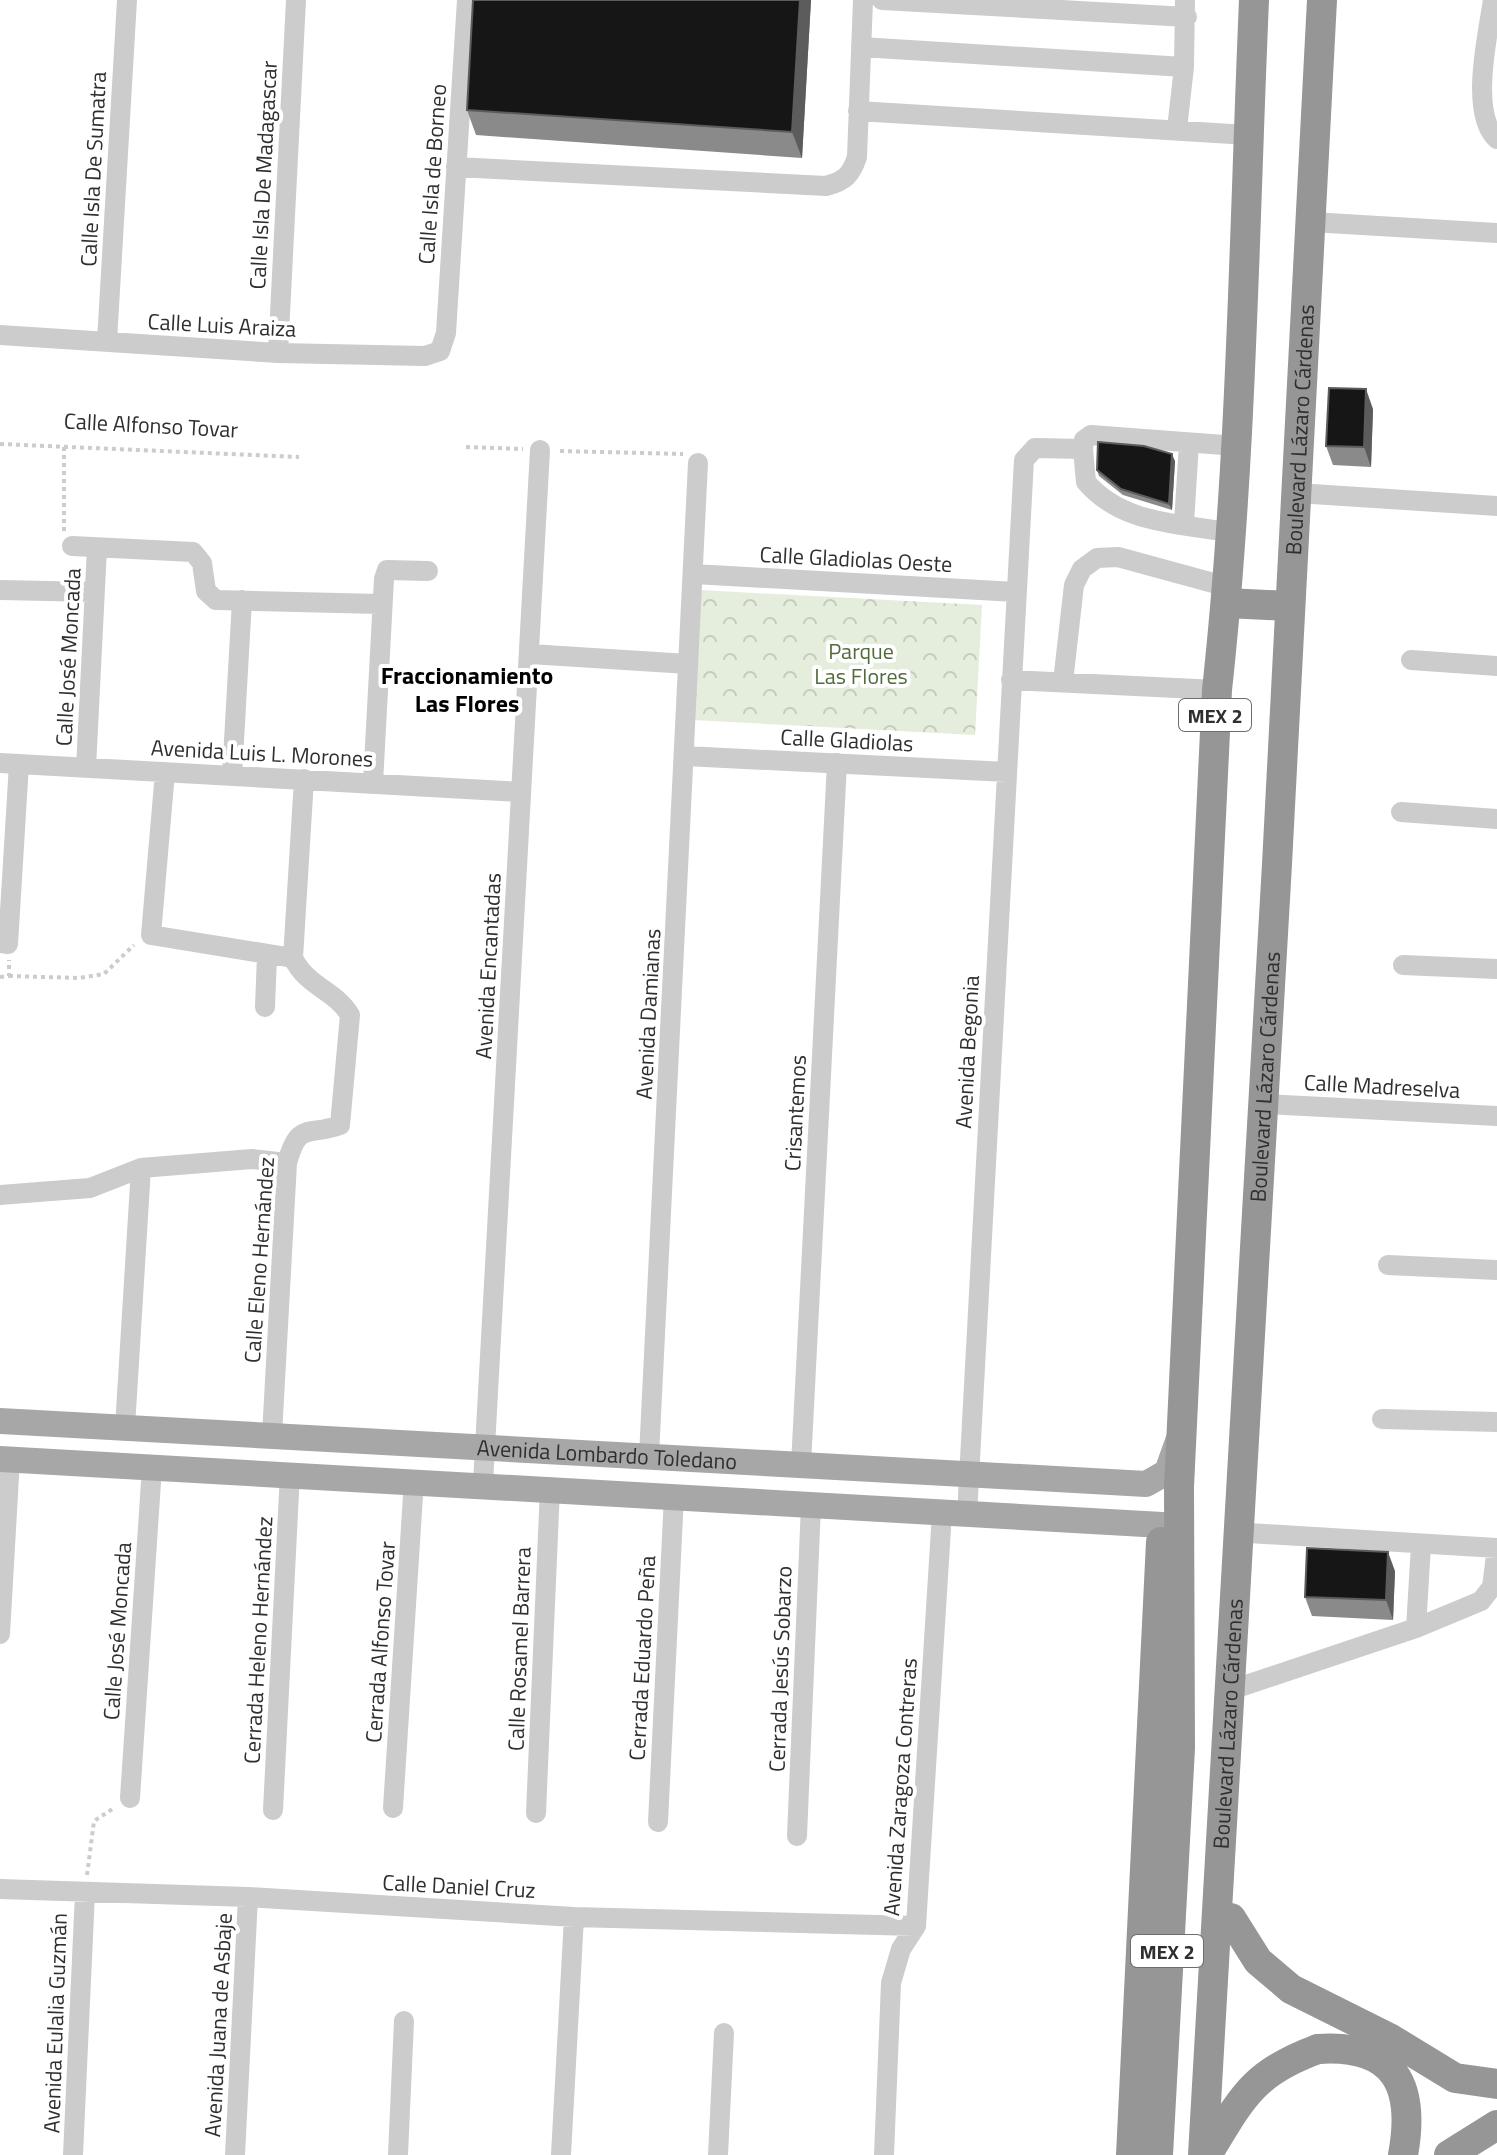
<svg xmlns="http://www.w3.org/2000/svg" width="1497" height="2155" viewBox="0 0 1497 2155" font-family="'Titillium Web',sans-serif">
<defs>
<pattern id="park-crowns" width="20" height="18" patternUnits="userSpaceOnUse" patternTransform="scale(2)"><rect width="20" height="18" fill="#e5eddd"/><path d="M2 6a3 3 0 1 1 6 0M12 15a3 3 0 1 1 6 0" fill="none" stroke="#c5ccbe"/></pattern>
</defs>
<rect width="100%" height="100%" fill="#fff"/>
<path fill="url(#park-crowns)" d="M700 590 982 605 975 735 693 720Z"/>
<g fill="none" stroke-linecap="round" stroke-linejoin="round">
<path stroke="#ccc" stroke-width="4" stroke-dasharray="4 4" stroke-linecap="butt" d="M0 444 299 457
M466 447 523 449
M560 451 683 454
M64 531V445
M9 976 79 978 104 974 134 945
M0 977 9 976V960
M87 1875 94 1821 114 1808"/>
<path stroke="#ccc" stroke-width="20" d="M882 0 1187 17
M1493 0C1488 34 1469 114 1497 139
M861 47 1184 67
M858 111 1248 135
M1177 129 1184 67 1185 0
M456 167 826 186C845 181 851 175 857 157L863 0
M1311 222 1497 233
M0 335 278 353 425 356 440 351 446 333 467 0
M107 341 127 0
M278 353 296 0
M1083 449 1084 440 1091 435 1237 446
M1297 493 1497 506
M1184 523 1189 443
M72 546 193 552 202 563 206 591 216 600 381 604
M694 574 1016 592
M0 590 94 592
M530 654 688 664
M1411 660 1497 666
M1011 680 1217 690
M1063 682 1074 585 1082 569 1097 558 1118 557 1228 587
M685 756 1007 772
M0 763 521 792
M86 768 97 548
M165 772 151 935 293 958
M232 776 242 600
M373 783 384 579 387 570 428 571
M1401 812 1497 819
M0 943 8 944 19 764
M1403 965 1497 969
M265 1007 267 955
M1264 1104 1497 1116
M0 1195 90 1188 141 1168 252 1159 287 1163
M1388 1265 1497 1270
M1382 1419 1497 1422
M125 1427 141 1168
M272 1435 287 1163C299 1120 308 1137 340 1125L350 1015C334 989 308 988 293 958L304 779
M649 1456 698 463
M801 1465 837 763
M483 1483 540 450
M967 1515 1024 460 1035 448 1083 449 1086 482C1123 525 1180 523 1231 533
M1248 1533 1497 1548
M1416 1628 1421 1545
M0 1634 10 1459
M1243 1686 1416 1628 1481 1601 1492 1587 1497 1548
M130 1798 152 1467
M393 1808 414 1480
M273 1810 290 1473
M536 1813 550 1488
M658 1822 674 1496
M797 1836 811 1505
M0 1889 248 1897 574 1917 916 1926
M73 2155 85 1893
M235 2155 248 1897
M398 2155 404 2021
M561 2155 574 1917
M718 2155 724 2033
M884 2155 891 1983 901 1949 916 1926 942 1513"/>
<g stroke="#a7a7a7" stroke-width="26">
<path id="s1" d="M0 1421 1146 1484 1167 1472 1178 1441"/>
<path d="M0 1459 1162 1525"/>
</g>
<g stroke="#969696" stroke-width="30">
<path d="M1226 603 1290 606"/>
<path d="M1231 1918 1258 1961 1291 1989 1391 2039 1455 2078 1497 2084"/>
<path d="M1318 2049C1394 2044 1416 2084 1403 2155"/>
<path d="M1131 2155 1161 1542"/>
<path d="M1158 2155 1180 1748 1179 1487 1217 690C1242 460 1244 230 1254 0"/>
<path id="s2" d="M1203 2155 1277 864 1322 0"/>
<path d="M1449 2155 1497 2125"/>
</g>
<path stroke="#969696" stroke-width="30" d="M1207 2155C1242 2098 1252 2073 1318 2049"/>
</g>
<path fill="#8a8a8a" d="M811 0 802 158 476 135 467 110Z
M1373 409 1371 467 1333 465 1326 446Z
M1175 461 1172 510 1123 495 1099 476 1097 470Z
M1395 1571 1393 1620 1312 1616 1305 1597Z"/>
<path fill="#5c5c5c" d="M800 0H811L802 158 792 132Z
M1366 389 1373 409 1371 467 1364 447Z
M1172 454 1175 461 1172 510 1169 504Z
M1388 1552 1395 1571 1393 1620 1386 1600Z"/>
<path fill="#161616" stroke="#5c5c5c" stroke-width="2" d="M473 0H800L792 132 467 110Z
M1329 388 1366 389 1364 447 1326 446Z
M1098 442 1144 446 1172 454 1169 504 1121 489 1097 470Z
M1307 1548 1388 1552 1386 1600 1305 1597Z"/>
<g text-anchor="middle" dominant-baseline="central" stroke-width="8" stroke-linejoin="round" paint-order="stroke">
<g fill="#fff" stroke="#6d6d6d" stroke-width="2">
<rect x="1179" y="699" width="72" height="32" rx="6"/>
<rect x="1131" y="1935" width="72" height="32" rx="6"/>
</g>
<g font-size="20" font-weight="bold" fill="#2f2f2f">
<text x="1215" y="715">MEX 2</text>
<text x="1167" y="1951">MEX 2</text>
</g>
<g font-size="22" fill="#2f2f2f" stroke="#fff">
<text transform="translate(93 169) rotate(-87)">Calle Isla De Sumatra</text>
<text transform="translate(432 174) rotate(-86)">Calle Isla de Borneo</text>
<text transform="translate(263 175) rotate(-87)">Calle Isla De Madagascar</text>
<text transform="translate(222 325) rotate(3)">Calle Luis Araiza</text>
<text transform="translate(151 425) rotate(3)">Calle Alfonso Tovar</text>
<text stroke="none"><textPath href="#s2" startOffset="1728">Boulevard Lázaro Cárdenas</textPath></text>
<text transform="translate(856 559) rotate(3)">Calle Gladiolas Oeste</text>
<text transform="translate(68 657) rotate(-87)">Calle José Moncada</text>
<text transform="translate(847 740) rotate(3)">Calle Gladiolas</text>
<text transform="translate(262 753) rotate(3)">Avenida Luis L. Morones</text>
<text transform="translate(488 966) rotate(-87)">Avenida Encantadas</text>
<text transform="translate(648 1014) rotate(-87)">Avenida Damianas</text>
<text transform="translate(967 1052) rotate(-87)">Avenida Begonia</text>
<text stroke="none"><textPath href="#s2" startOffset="1080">Boulevard Lázaro Cárdenas</textPath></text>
<text transform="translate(1382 1086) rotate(3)">Calle Madreselva</text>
<text transform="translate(795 1113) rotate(-87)">Crisantemos</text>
<text transform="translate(259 1260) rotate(-86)">Calle Eleno Hernández</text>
<text stroke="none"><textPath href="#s1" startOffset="608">Avenida Lombardo Toledano</textPath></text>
<text transform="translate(117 1631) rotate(-86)">Calle José Moncada</text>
<text transform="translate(258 1640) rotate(-87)">Cerrada Heleno Hernández</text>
<text transform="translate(380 1642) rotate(-86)">Cerrada Alfonso Tovar</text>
<text transform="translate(519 1649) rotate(-88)">Calle Rosamel Barrera</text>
<text transform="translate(642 1658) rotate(-87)">Cerrada Eduardo Peña</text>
<text transform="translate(780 1669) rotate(-88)">Cerrada Jesús Sobarzo</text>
<text stroke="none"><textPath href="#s2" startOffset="432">Boulevard Lázaro Cárdenas</textPath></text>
<text transform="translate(900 1787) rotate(-86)">Avenida Zaragoza Contreras</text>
<text transform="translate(459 1886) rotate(3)">Calle Daniel Cruz</text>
<text transform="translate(55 2023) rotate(-88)">Avenida Eulalia Guzmán</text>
<text transform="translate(218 2025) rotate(-87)">Avenida Juana de Asbaje</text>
</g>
<g font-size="22" fill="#506c3c" stroke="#fff">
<text x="861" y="651">Parque<tspan x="861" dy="25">Las Flores</tspan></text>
</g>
<g font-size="24" font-weight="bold" fill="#000" stroke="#fff">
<text x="467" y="675">Fraccionamiento<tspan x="467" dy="28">Las Flores</tspan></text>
</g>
</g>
</svg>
